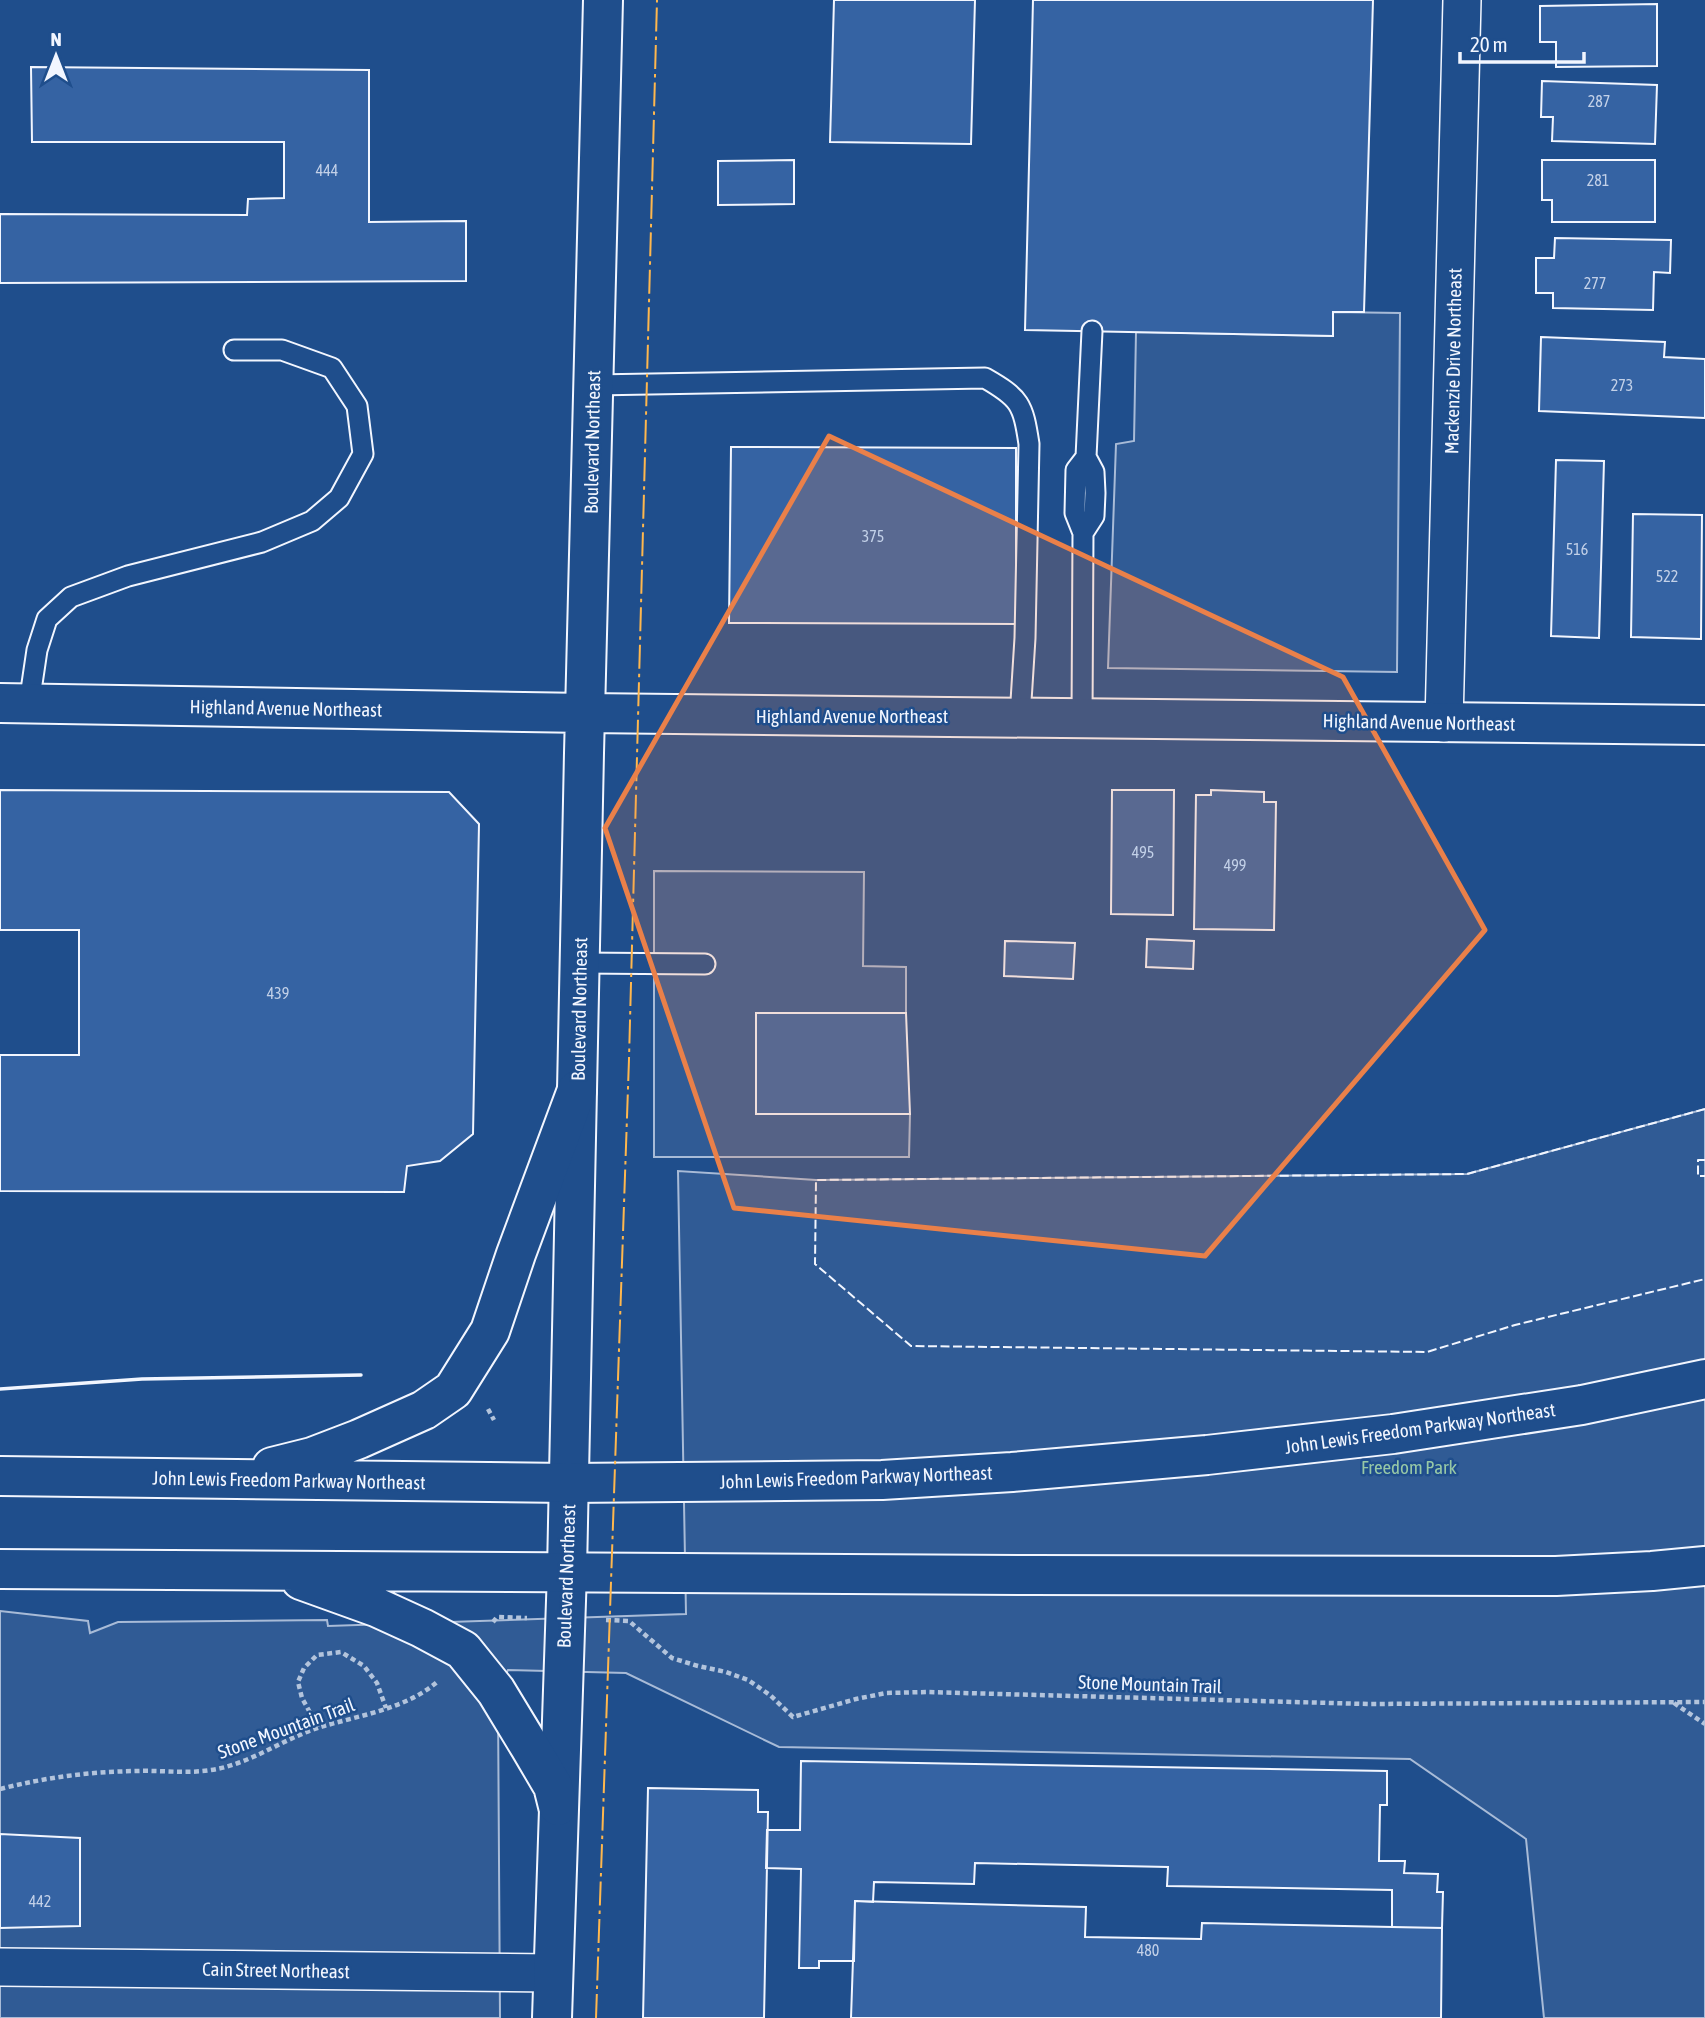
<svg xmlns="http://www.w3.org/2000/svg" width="1705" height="2018" viewBox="0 0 1705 2018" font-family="'Asap Condensed',sans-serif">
<rect width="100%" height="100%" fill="#1f4e8c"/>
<path fill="#305b95" stroke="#a8bbd7" stroke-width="2" d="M1333 312 1400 313 1397 672 1108 668 1116 444 1134 441 1136 332 1333 336Z
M654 871 864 872 863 966 906 967V1013H756V1113L910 1114 909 1157H654Z
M1705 1109V2018H1544L1526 1839 1410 1759 779 1747 626 1673 508 1670 492 1704 498 1703 500 2018H0V1611L88 1621 90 1633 118 1622 327 1620 328 1626 686 1614 678 1171 816 1180 1467 1174Z"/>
<path fill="#3563a3" stroke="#f2f6ff" stroke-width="2" d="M834 0H975L971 144 830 142Z
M1033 0H1373L1364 312H1333V336L1025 330Z
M1657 4V66L1556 67V42H1540V6Z
M31 67 369 70V222L466 221V281L0 283V214L247 215 248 199 284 198V142H32Z
M1542 81 1657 85 1655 144 1552 141 1553 117H1541Z
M794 160V204L718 205V161Z
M1542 160H1655V222H1552V200H1542Z
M1555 238 1671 240 1670 273 1654 272 1653 310 1553 308V293H1536V258H1554Z
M1541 337 1665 342 1664 357 1705 359V418L1539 411Z
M731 447 1016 448V624L729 623Z
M1556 460 1604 461 1599 638 1551 636Z
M1633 514 1702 515 1701 639 1631 637Z
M0 790 449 792 479 824 473 1134 440 1161 407 1166 404 1192 0 1191V1055H79V930H0Z
M1112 790H1174L1173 915 1111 914Z
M1211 790 1264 792V802H1276L1274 930 1194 929 1196 795H1211Z
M1147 939 1194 941 1193 969 1146 967Z
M1005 941 1075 943 1073 979 1004 976Z
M756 1013H906L910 1114H756Z
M801 1761 1387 1771V1805H1380L1379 1861H1405L1404 1873 1438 1874 1437 1892H1443L1442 1928 1392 1927V1890L1167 1886 1168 1867 975 1863 974 1884 874 1882 873 1902 855 1901 854 1961H819V1968H799L801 1869 766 1868 767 1830H800Z
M648 1788 758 1790V1812H768L764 2018H643Z
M0 1834 80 1838V1926L0 1928Z
M855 1901 1086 1907 1085 1937 1201 1939 1202 1923 1442 1928 1441 2018H851Z"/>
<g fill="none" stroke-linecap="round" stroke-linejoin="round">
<defs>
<path id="lane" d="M594 385 985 378C1020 398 1023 404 1029 444L1025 638 1020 717
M1083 533 1094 516 1095 493 1094 472 1086 457 1092 331
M29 704 37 650 47 619 71 597 128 576 262 542 312 521 339 498 363 454 357 406 332 368 282 350H234
M1082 718 1083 533 1075 513 1076 470 1086 457
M580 963 705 964"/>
<path id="street" d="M1444 723 1462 0
M0 1967 552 1973"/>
<path id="secondary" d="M0 703 586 713 1705 725
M552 2018 567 1571 584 753 603 0"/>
<path id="highway" d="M272 1467 312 1457 359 1439 424 1410 453 1390 490 1331 516 1254 577 1090
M0 1476 568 1483 882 1480 1012 1472 1207 1455 1393 1434 1582 1405 1705 1379
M0 1569 1030 1575 1556 1576 1652 1571 1705 1566
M301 1580 376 1607 422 1628 463 1650 496 1691 530 1747 553 1786 558 1806"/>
</defs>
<use href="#lane" stroke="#f2f6ff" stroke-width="23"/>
<use href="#street" stroke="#f2f6ff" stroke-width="40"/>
<use href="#secondary" stroke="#f2f6ff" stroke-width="42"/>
<use href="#highway" stroke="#f2f6ff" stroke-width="42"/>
<path stroke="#b3c4dc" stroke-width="4.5" stroke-dasharray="5 3.5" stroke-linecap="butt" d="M488 1409 494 1420
M606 1620 629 1621 672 1658 698 1666 726 1672 748 1680 770 1695 793 1717 856 1699 886 1693 927 1692 1368 1704 1705 1702
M493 1622 497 1617 527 1618
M1674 1703 1705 1724
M318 1727 302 1698 298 1682 304 1668 317 1655 341 1652 364 1666 377 1683 386 1708
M0 1789C48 1777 87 1772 136 1771 161 1770 186 1774 211 1770 252 1764 285 1737 324 1726 362 1715 407 1708 437 1682"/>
<use href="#lane" stroke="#1f4e8c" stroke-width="19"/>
<use href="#street" stroke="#1f4e8c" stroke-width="37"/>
<use href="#secondary" stroke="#1f4e8c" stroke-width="38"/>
<use href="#highway" stroke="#1f4e8c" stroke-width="38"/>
<path stroke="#f2f6ff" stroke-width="2" stroke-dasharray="9 3.5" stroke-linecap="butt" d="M1705 1109 1467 1174 816 1180 815 1264 911 1346 1427 1352 1515 1325 1705 1279
M1705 1160H1698V1176H1705"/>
<path stroke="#f2f6ff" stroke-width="3.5" d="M0 1389 142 1379 361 1375"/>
<path stroke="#ffb74d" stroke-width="2" stroke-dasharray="24 5 3.5 5" stroke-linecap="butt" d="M596 2018 629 1059 657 0"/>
</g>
<path fill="#ea8049" fill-opacity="0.2" stroke="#ea8049" stroke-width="5" stroke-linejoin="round" d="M829 436 1343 677 1485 930 1205 1256 734 1208 605 828Z"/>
<g text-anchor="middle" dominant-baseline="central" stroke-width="5" stroke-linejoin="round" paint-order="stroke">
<g font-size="16" fill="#c3d1e8">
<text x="1599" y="101">287</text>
<text x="327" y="170">444</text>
<text x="1598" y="180">281</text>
<text x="1595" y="283">277</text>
<text x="1622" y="385">273</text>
<text x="873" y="536">375</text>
<text x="1577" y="549">516</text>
<text x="1667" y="576">522</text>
<text x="1143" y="852">495</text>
<text x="1235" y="865">499</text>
<text x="278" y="993">439</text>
<text x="40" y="1901">442</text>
<text x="1148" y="1950">480</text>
</g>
<g font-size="19" fill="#f2f6ff" stroke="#1f4e8c">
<text transform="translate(1453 361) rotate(-89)">Mackenzie Drive Northeast</text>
<text transform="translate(592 442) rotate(-89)">Boulevard Northeast</text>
<text transform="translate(286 708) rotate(1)">Highland Avenue Northeast</text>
<text x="852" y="716">Highland Avenue Northeast</text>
<text transform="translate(1419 722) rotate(1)">Highland Avenue Northeast</text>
<text transform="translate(579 1009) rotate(-89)">Boulevard Northeast</text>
<text transform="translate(1420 1428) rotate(-8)">John Lewis Freedom Parkway Northeast</text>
<text transform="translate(856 1477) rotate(-2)">John Lewis Freedom Parkway Northeast</text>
<text transform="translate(289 1480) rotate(1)">John Lewis Freedom Parkway Northeast</text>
<text transform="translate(566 1576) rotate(-88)">Boulevard Northeast</text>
<text transform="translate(1150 1684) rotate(2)">Stone Mountain Trail</text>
<text transform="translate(286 1728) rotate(-20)">Stone Mountain Trail</text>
<text transform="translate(276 1970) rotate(1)">Cain Street Northeast</text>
</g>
<g font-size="19" fill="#97c8a6" stroke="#1f4e8c">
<text x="1409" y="1467">Freedom Park</text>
</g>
</g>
<g transform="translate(56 56)" stroke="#1f4e8c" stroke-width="5" paint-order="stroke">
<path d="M0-5L12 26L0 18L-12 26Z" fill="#f2f6ff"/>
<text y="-10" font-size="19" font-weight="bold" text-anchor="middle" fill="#f2f6ff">N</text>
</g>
<path d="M1460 52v10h124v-10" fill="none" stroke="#f2f6ff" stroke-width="3.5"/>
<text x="1470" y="52" font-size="21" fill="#f2f6ff" stroke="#1f4e8c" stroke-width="5" paint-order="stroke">20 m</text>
</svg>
